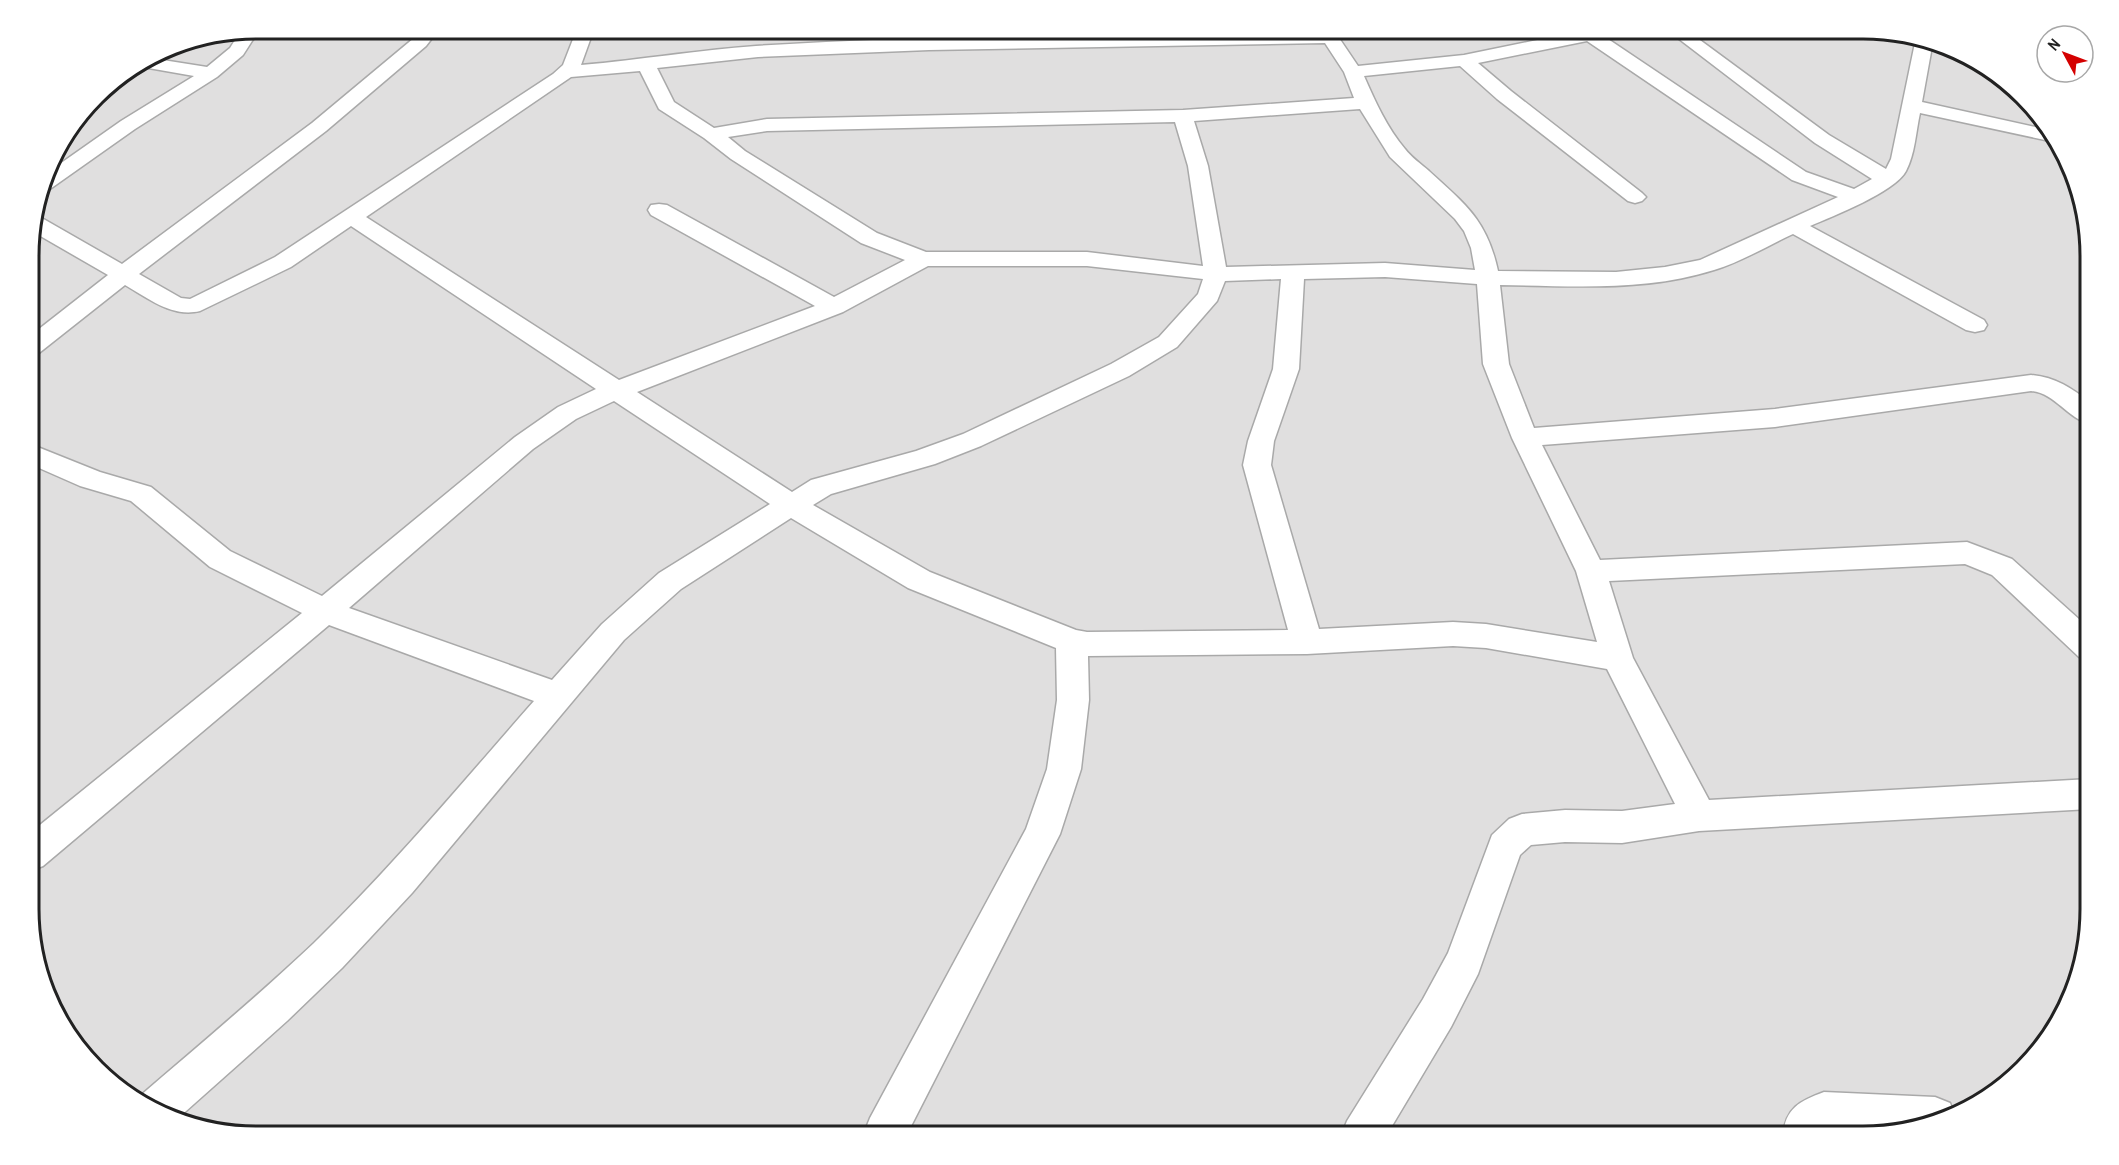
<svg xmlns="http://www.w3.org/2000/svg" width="2119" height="1165" viewBox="0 0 2119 1165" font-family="'Archivo Narrow',sans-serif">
<rect width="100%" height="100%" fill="#f2efe9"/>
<path fill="#e0dfdf" d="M256 29H1863L1922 36 1976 59 2052 130 2079 183 2090 241V923L2060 1022 2024 1070 1977 1106 1877 1136H256L198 1129 143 1106 67 1035 30 938V227L52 155 106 85 170 46Z"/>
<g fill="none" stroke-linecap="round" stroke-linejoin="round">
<defs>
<path id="minor" d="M256 28 259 30 243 55 217 77 135 129 50 189 41 191 47 173 121 121 194 76 137 66 150 58 207 67 230 48 240 32Z
M421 29H439L426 46 326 131 139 274 181 298 190 299 275 257 553 74 563 65 577 29H594L581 65C640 60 698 50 756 46 944 34 1132 35 1319 33L1317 29H1333L1358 66 1464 55 1576 32 1574 29H1610L1613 32 1605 37 1806 172 1854 189 1872 179 1815 143 1666 29H1685L1829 135 1886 169 1891 159 1916 38 1922 36 1933 41 1922 102 2053 131 2059 143 1920 113C1916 131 1915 154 1906 171 1895 192 1833 216 1810 226L1984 320 1987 325 1984 330 1975 332 1966 330 1793 234C1767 246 1741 262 1714 270 1645 292 1571 286 1500 285L1509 364 1534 428 1775 409 2031 375C2055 377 2072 388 2090 403V424C2068 419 2055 393 2031 391L1775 427 1542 445 1600 560 1967 542 2012 559 2090 629V660L2079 657 1992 575 1965 564 1609 581 1633 658 1709 800 2090 779V809L1699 831 1622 843 1565 842 1531 845 1520 855 1478 974 1451 1027 1386 1136H1341L1347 1121 1423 999 1448 953 1492 835 1509 819 1522 814 1565 810 1622 811 1675 804 1607 669 1486 648 1453 646 1307 654 1088 656 1089 700 1081 769 1060 834 906 1136H865L864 1133 870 1118 1026 829 1047 769 1057 700 1056 648 908 588 791 518 681 589 624 640 412 893 342 968 287 1021 176 1120 143 1106 138 1102 140 1096C198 1046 258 996 314 943 392 867 462 783 534 701L329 625 43 866 30 871V833L302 613 210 567 131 501 80 486 30 464V444L100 472 151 487 230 551 322 596 515 437 558 407 596 389 351 226 291 267 200 311C172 318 148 298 125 285L39 353 30 355V336L108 275 30 230 34 216 40 217 122 264 312 123 414 38ZM1587 41 1792 180 1838 197 1700 260 1665 267 1616 272 1498 271C1487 220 1466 205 1429 171 1421 164 1411 157 1405 149 1387 128 1375 101 1364 76L1460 66 1497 99 1628 201 1635 203 1642 201 1646 197 1642 193 1511 91 1478 63ZM1325 43 1344 72 1354 98 1183 110 767 119 714 128 674 102 657 68 758 57 929 50ZM640 71 659 109 704 138 731 159 861 243 905 260 834 297 667 205 659 204 651 205 648 210 651 215 815 306 619 380 366 217 571 77ZM1360 109 1390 157 1455 219 1464 231 1471 248 1475 270 1385 263 1226 267 1208 166 1194 121ZM1175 122 1188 166 1203 266 1087 252H926L877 233 745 151 728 137 767 131ZM928 266H1087L1203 279 1198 294 1159 337 1111 364 963 434 916 451 811 480 792 492 637 392 843 312ZM1385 277 1477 284 1483 364 1512 438 1576 571 1597 642 1486 624 1453 622 1319 629 1271 465 1274 441 1299 369 1304 279ZM1281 279 1273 369 1248 441 1243 465 1288 630 1087 632 1076 630 930 572 813 505 831 494 935 464 981 446 1129 376 1177 347 1217 301 1225 281ZM614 401 770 504 659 573 602 624 552 680 349 608 533 449 576 419Z
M1824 1092 1935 1097 1950 1103 1954 1113 1877 1136 1826 1134 1825 1136H1783C1785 1108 1800 1101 1824 1092Z"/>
</defs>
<use href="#minor" stroke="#a9a9a9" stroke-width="3"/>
<use href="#minor" fill="#fff" fill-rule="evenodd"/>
</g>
<path d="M0 0H2119V1165H0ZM256 39H1863A217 217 0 0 1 2080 256V909A217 217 0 0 1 1863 1126H256A217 217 0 0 1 39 909V256A217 217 0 0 1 256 39Z" fill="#fff" fill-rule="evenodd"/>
<path fill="none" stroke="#222" stroke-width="3" d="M256 39H1863A217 217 0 0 1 2080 256V909A217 217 0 0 1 1863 1126H256A217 217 0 0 1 39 909V256A217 217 0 0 1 256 39Z"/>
<g transform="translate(2065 54) rotate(311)"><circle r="28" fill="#ffffff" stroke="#a7a7a7" stroke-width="1.5"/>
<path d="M0-4.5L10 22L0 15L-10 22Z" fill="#d40000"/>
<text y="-9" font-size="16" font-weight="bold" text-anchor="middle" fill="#222222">N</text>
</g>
</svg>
